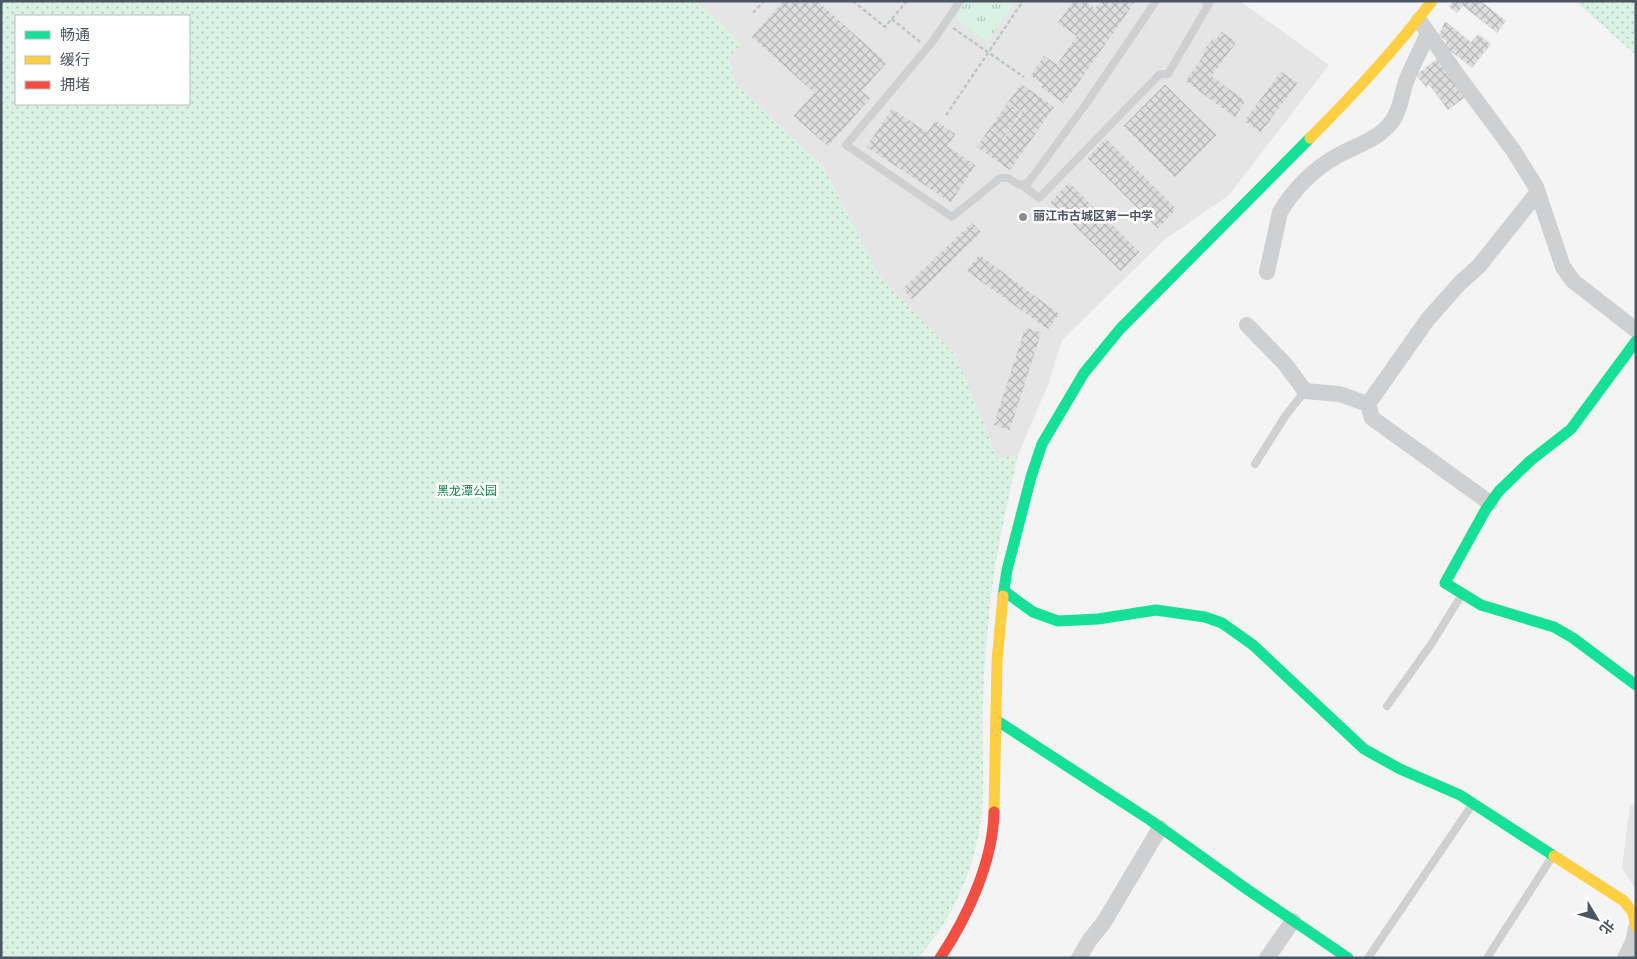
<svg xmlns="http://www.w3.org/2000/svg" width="1637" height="959" viewBox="0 0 1637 959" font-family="Overpass,'Noto Sans SC',sans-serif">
<defs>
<pattern id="grass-tufts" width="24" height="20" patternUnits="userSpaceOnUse" patternTransform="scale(1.25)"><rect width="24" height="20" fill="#d9f2e3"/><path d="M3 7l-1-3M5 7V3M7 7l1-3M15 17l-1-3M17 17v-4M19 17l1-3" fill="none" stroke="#b2c7bb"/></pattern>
<pattern id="park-dots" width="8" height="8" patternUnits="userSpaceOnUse" patternTransform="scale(1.25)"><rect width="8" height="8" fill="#d9f2e3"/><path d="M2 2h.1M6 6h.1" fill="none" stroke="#b2c7bb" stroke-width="1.8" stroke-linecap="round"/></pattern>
<pattern id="building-cross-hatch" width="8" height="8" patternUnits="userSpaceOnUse" patternTransform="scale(1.25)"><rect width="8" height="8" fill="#ddddde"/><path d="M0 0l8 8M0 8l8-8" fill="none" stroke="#b5b6b7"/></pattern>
</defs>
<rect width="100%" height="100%" fill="#f4f4f4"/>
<path fill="#e6e5e6" d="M697 1H1240L1329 65 1229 195 1164 240 1062 340 1048 385 1018 455 998 459 956 356 879 276 823 167 736 85 728 57Z
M1636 804V890L1622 868 1630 805Z"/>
<path fill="url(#grass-tufts)" d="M966 1H1015L988 42 958 21 957 15Z"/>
<path fill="url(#park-dots)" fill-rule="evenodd" d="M1 1H697L742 44 728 58 736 85 823 167 879 276 956 356 998 459 1018 455C1007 505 995 556 990 607 987 637 984 668 983 698 981 735 985 773 982 811 977 864 954 918 918 958H1ZM16 16H189V104H16Z
M1575 1H1636V55Z"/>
<path fill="url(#building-cross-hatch)" stroke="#e5e6e7" d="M783 1H818L887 63 862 91 871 98 828 147 793 116 814 93 751 37Z
M1073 1H1086L1095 8 1100 1H1136L1064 104 1040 87 1042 84 1030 76 1044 55 1057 64 1076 36 1057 23Z
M1453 1H1481L1506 21 1497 33 1463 6 1457 13 1449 7Z
M1445 21 1471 42 1478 34 1491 44 1472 68 1444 46 1447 42 1439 35Z
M1221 31 1237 42 1212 76 1246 101 1235 118 1185 81 1204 54 1202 52 1213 37 1216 39Z
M1438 58 1467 96 1448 110 1429 85 1426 87 1416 75Z
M1281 71 1298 83 1261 133 1244 121Z
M1021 83 1055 107 1010 171 976 147Z
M1021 83 1055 107 1010 171 976 147 989 128 1003 139 1022 112 1007 102Z
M1165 84 1217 135 1175 178 1123 126Z
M892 108 927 132 935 120 956 134 948 146 976 165 951 203 866 147Z
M1106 138 1177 209 1158 229 1087 158Z
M1069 182 1140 252 1121 272 1050 202Z
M972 222 982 232 912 300 902 289Z
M979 254 1060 314 1048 330 966 271Z
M1025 327 1042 332 1010 431 993 425Z"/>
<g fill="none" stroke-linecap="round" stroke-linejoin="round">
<path stroke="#bcc7c4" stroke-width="2.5" stroke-dasharray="4 2.5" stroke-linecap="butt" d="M853 1 885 27 907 1
M753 13 764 1
M892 19 920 42
M953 28 1024 77
M946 115 1023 1"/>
<path stroke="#ced0d2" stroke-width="8" d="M960 1 933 41 846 145 952 217 1000 178H1008L1019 185 1028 183 1086 104 1156 1
M1022 185 1039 198 1160 74H1168L1209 4 1205 1
M1255 464 1286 415 1305 391
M1387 706 1432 643 1461 596
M1368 958 1472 805
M1487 958 1552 857"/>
<path stroke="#ced0d2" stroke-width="16" d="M1419 20 1461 80 1513 150 1536 187 1563 267 1573 281 1636 330
M1267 272 1280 212C1294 189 1314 169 1337 156 1355 146 1375 141 1389 125 1401 112 1401 94 1407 79 1413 64 1421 49 1428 34
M1247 325 1285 364 1305 391 1339 394 1368 404
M1490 503 1372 418 1368 404 1428 319 1460 283 1479 266 1538 192
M1079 958 1089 941 1104 922 1160 828
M1267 958 1293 921
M1625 958 1633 942 1636 928"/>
<path stroke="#16e098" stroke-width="11" d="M1636 341 1571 429 1530 461 1499 491 1486 509 1445 583 1481 605 1554 627 1573 638 1636 685
M1004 591 1033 612 1058 621 1098 619 1156 610 1205 617 1222 623 1253 645 1364 749 1400 769 1460 795 1554 856
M1003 596 1007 570 1031 477 1042 444 1084 373 1120 329 1310 138
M996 720 1150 820 1248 890 1348 958"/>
<path stroke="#ffcf43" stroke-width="11" d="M1310 138C1354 94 1395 50 1432 1
M994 812 997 661 1003 596
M1554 856 1624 901 1633 913 1636 927"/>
<path stroke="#f24e42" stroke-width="11" d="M940 958C967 918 993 862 994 812"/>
</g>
<circle fill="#868d94" stroke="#fff" stroke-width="2" cx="1023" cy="217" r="5"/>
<g text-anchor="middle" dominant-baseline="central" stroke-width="5" stroke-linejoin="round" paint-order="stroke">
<g font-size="12" font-weight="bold" fill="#4a5661" stroke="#fff" text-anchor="start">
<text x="1033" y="217">丽江市古城区第一中学</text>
</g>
<g font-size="12" fill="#17864f" stroke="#fff">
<text x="467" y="492">黑龙潭公园</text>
</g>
</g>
<rect width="1637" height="959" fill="none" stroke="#4a5661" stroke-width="5"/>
<rect x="15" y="15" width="175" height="90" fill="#ffffff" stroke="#b7bbc0"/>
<rect x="25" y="31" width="25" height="8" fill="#16e098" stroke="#b7bbc0"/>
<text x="60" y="40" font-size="15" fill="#4a5661">畅通</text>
<rect x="25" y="56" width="25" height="8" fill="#ffcf43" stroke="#b7bbc0"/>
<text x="60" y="65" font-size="15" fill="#4a5661">缓行</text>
<rect x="25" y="81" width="25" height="8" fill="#f24e42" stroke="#b7bbc0"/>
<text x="60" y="90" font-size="15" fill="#4a5661">拥堵</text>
<g transform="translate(1597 919) rotate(128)" stroke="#ffffff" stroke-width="4" paint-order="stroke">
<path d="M0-4L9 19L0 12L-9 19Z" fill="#4a5661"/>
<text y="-8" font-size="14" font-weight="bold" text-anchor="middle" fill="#4a5661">北</text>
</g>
</svg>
